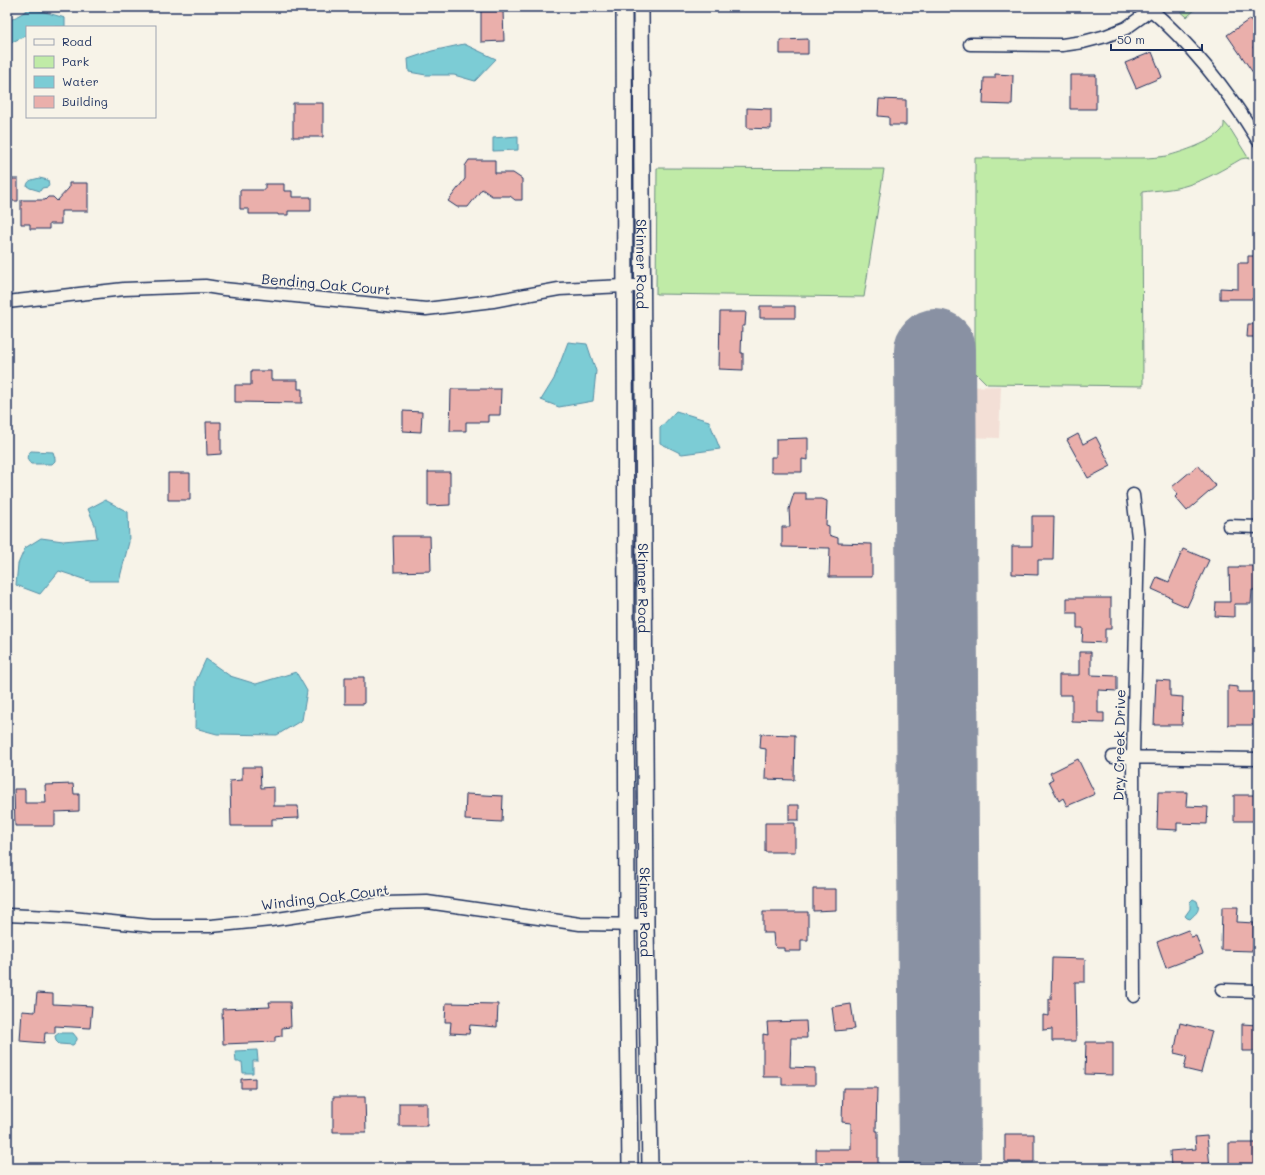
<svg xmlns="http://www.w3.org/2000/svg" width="1265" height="1175" viewBox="0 0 1265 1175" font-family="Mali,sans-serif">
<rect width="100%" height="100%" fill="#f7f3e8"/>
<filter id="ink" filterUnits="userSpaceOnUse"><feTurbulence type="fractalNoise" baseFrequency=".025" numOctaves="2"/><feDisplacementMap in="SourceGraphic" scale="8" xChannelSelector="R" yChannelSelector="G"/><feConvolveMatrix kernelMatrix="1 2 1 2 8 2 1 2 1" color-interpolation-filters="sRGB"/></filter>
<g filter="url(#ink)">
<path fill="#f3dfd6" d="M917 341 960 342 961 387 1001 386 999 438 961 437 965 1168H920Z"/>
<path fill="#c0eba7" stroke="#6e8d82" d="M1176 7H1198L1187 17Z
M1224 122 1231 130 1249 159 1246 158 1241 159C1224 169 1207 179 1188 185 1173 190 1157 190 1142 192L1143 386 987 384 975 372V158H1142C1151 158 1159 157 1167 156 1182 152 1212 142 1221 131 1224 128 1224 126 1224 122Z
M657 168 884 169 864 297 656 294Z"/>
<path fill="#7bccd5" stroke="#558da5" d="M31 8 65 18V27H27V35L10 43 7 47V20L9 21Z
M464 44 496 59 475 81 454 75H426L409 72 408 59 432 51Z
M518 136V150L493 151V138Z
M39 178 48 180 49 185 48 187 42 188 40 191 30 188 27 186C28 179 34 180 39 178Z
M568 342 587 344 596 371 593 401 559 407 541 400 554 379Z
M676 411 709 421 720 449 682 454 660 443V428Z
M31 451 53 452 55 458V461L52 464H31C26 460 26 455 31 451Z
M105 500 128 512 129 542 119 581H89L59 571 40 594 16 585 18 564 25 548 41 538 63 541 97 538 95 525 88 509Z
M206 659 230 676 256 684 296 672 307 691 302 720 277 735 217 734 195 728 196 681Z
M1193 899 1197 901C1201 911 1196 913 1190 919L1187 918 1185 916 1190 909V902Z
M59 1033H73L77 1038V1040L73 1045 59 1044 56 1041 55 1036Z
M257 1050 258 1061H253V1073H243L242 1062H236L235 1051Z"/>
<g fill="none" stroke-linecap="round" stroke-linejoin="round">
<path stroke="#8991a3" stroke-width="82" d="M935 350 940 1168"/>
</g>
<path fill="#eaafab" stroke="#1b2f5e" d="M481 11H503L504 41 481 42Z
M1250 19 1258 30V43L1253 47 1258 54V80L1227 35Z
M808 39V54H780V40Z
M1152 52 1162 77 1136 88 1125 63Z
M995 74 1013 75 1012 105 983 104 984 78H995Z
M1070 75H1096V109H1070Z
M879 99 906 100V125H889V117L878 116Z
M293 103H323V137H293Z
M747 108 771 109V129L747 128Z
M469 160H495V173H513L522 179V200H515L510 196H492L482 189 468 207H457L448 201 465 179V166Z
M7 179H18V201H7Z
M69 183H88V211H61V224H49V229H30V224H21V200H45L48 197H53L57 201 69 188Z
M265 184H284V191H292V197H311V211H288V215H278V214H249V209H240V190H265Z
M1248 256H1258V291H1254V299H1220V288L1238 289V263H1248Z
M760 306H795V318H760Z
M720 312H746L745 326H742L741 353H743V370L719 369Z
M1248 324H1258V337H1247Z
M251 371H271V380H298V389H302V403L235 402V385H251Z
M451 389H501L500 415H488V422H466V431H450Z
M403 411 422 412 421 432 403 431Z
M206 422H221V454L207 455Z
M1078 434 1083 444 1096 437 1111 466 1088 478 1067 440Z
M808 438V460L802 459V472H771V457H776V439Z
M1198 465 1216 486 1187 511 1175 497 1178 494 1172 487Z
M428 472H450V505L428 506Z
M168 473H190V500H168Z
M794 493H806V499H822L827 501 826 525 829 526V535L838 538V543L872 544V577H829L830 548 782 547V527H790L789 509Z
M1032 516H1054L1053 560H1038V575L1012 574V546H1032Z
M393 536H430L431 571 394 572Z
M1183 549 1209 560 1187 607 1171 600 1172 598 1152 589 1157 577 1169 582Z
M1239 566H1256V590H1252L1251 604H1234V617L1215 616 1216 602H1230L1229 568H1239Z
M1067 598H1111V629H1105V643L1082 642 1083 628H1077V613H1067Z
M1079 652H1091V675L1117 676V691L1098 690V713H1104V723L1072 722V695H1059V675H1079Z
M345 677H364V704H345Z
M1156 680 1170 681V696L1183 697 1182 725H1154Z
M1228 686 1238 687V692H1258V725H1228Z
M761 734 795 735 794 780 765 779 766 749 760 748Z
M1078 759 1095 794 1067 806 1063 798 1059 801 1049 781 1053 779 1050 773Z
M242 767H260L261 788 274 787V806H298L299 818 272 819V826H231L230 781 242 780Z
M73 784 74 794H79V811L55 812V826H15L14 789H25V803H46L45 785Z
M1158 792H1187L1186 806 1208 807 1207 824 1177 823V830L1157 829Z
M466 794 503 796 502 822 465 820Z
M1234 795H1258V821H1234Z
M789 805H799V820H789Z
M765 823H795V852H765Z
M813 889H836V910L813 911Z
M1222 907H1238L1237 922 1254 923 1253 951 1221 950Z
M763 912H808V940H801V951H784V948H777L774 945 773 933H763Z
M1188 930 1191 937 1196 936 1203 954 1166 968 1157 942Z
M1052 958 1085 959V982H1075L1076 1041H1052V1029L1043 1030V1015L1049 1016V999H1051Z
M37 993 53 994V1004L92 1006 90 1028 55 1026V1033H45L44 1043 20 1041 22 1011 35 1012Z
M269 1002H290L291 1027 282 1028V1036L275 1037V1042L223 1044 222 1009 270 1007Z
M446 1003 498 1004 497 1027 470 1025 469 1034 450 1033 451 1022H445Z
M851 1004 855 1029 835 1031 832 1007Z
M806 1021 807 1038H791L790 1067 815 1068V1085H782V1077H763V1034L768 1035 767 1022Z
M1180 1023 1212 1031 1201 1073 1184 1069 1187 1056 1174 1053Z
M1242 1024 1258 1025V1051H1242Z
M1086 1042H1113V1075L1085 1074Z
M255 1078V1088H241V1079Z
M843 1088H877L876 1131H878V1167H837V1168H816V1149H851V1123L842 1122Z
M333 1097H365L366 1132H333Z
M399 1103H427V1126H399Z
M1005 1134H1034V1162H1005Z
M1207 1136 1210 1168H1171L1170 1151 1196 1149 1195 1137Z
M1229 1143H1258V1168H1229Z"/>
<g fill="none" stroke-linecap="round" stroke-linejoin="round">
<defs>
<path id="minor" d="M1148 7C1192 45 1228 91 1258 140
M970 44 1062 45 1083 42 1106 36 1126 28 1151 10
M7 302 124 289 205 286 224 289 426 309 493 301 559 289 625 286H642
M1133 495 1138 537 1133 757 1134 996
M1229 526 1258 527
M1113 757 1258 759
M7 915 72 918 152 926H211L271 920 385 903 427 902 580 924 646 925
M1222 990 1258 991"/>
<g id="tertiary">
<path d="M624 7 627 925 630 1168"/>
<path id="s1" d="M641 7 646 925 650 1168"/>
</g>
</defs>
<use href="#minor" stroke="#1b2f5e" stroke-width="15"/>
<use href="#tertiary" stroke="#1b2f5e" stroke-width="18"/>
<use href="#minor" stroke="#f7f3e8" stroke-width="12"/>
<use href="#tertiary" stroke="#f7f3e8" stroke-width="15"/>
</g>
</g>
<g text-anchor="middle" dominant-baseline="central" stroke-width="3.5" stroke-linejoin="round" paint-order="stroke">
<g font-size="14" fill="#1b2f5e" stroke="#f7f3e8">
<text stroke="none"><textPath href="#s1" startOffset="257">Skinner Road</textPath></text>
<text transform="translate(326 284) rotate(5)">Bending Oak Court</text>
<text stroke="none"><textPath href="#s1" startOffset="581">Skinner Road</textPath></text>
<text transform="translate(1119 745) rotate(-89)">Dry Creek Drive</text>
<text transform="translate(325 897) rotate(-7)">Winding Oak Court</text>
<text stroke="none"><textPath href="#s1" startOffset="905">Skinner Road</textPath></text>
</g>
</g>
<rect width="1265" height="1175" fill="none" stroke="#f7f3e8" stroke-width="24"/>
<rect x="12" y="12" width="1241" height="1151" fill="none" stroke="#1b2f5e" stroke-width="1.5" filter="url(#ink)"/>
<rect x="26" y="26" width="130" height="92" fill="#f7f3e8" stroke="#9fa5b1"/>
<rect x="34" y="39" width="20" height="6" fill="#f7f3e8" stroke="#9fa5b1"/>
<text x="62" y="46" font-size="12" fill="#1b2f5e">Road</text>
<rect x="34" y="56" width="20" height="12" fill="#c0eba7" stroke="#9fa5b1"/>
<text x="62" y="66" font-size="12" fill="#1b2f5e">Park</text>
<rect x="34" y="76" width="20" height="12" fill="#7bccd5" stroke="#9fa5b1"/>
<text x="62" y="86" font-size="12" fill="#1b2f5e">Water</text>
<rect x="34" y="96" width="20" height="12" fill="#eaafab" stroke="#9fa5b1"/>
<text x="62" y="106" font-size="12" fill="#1b2f5e">Building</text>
<path d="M1111 44v6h91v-6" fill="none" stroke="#1b2f5e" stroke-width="2"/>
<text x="1117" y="44" font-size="12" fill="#1b2f5e" stroke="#f7f3e8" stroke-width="3" paint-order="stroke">50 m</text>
</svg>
